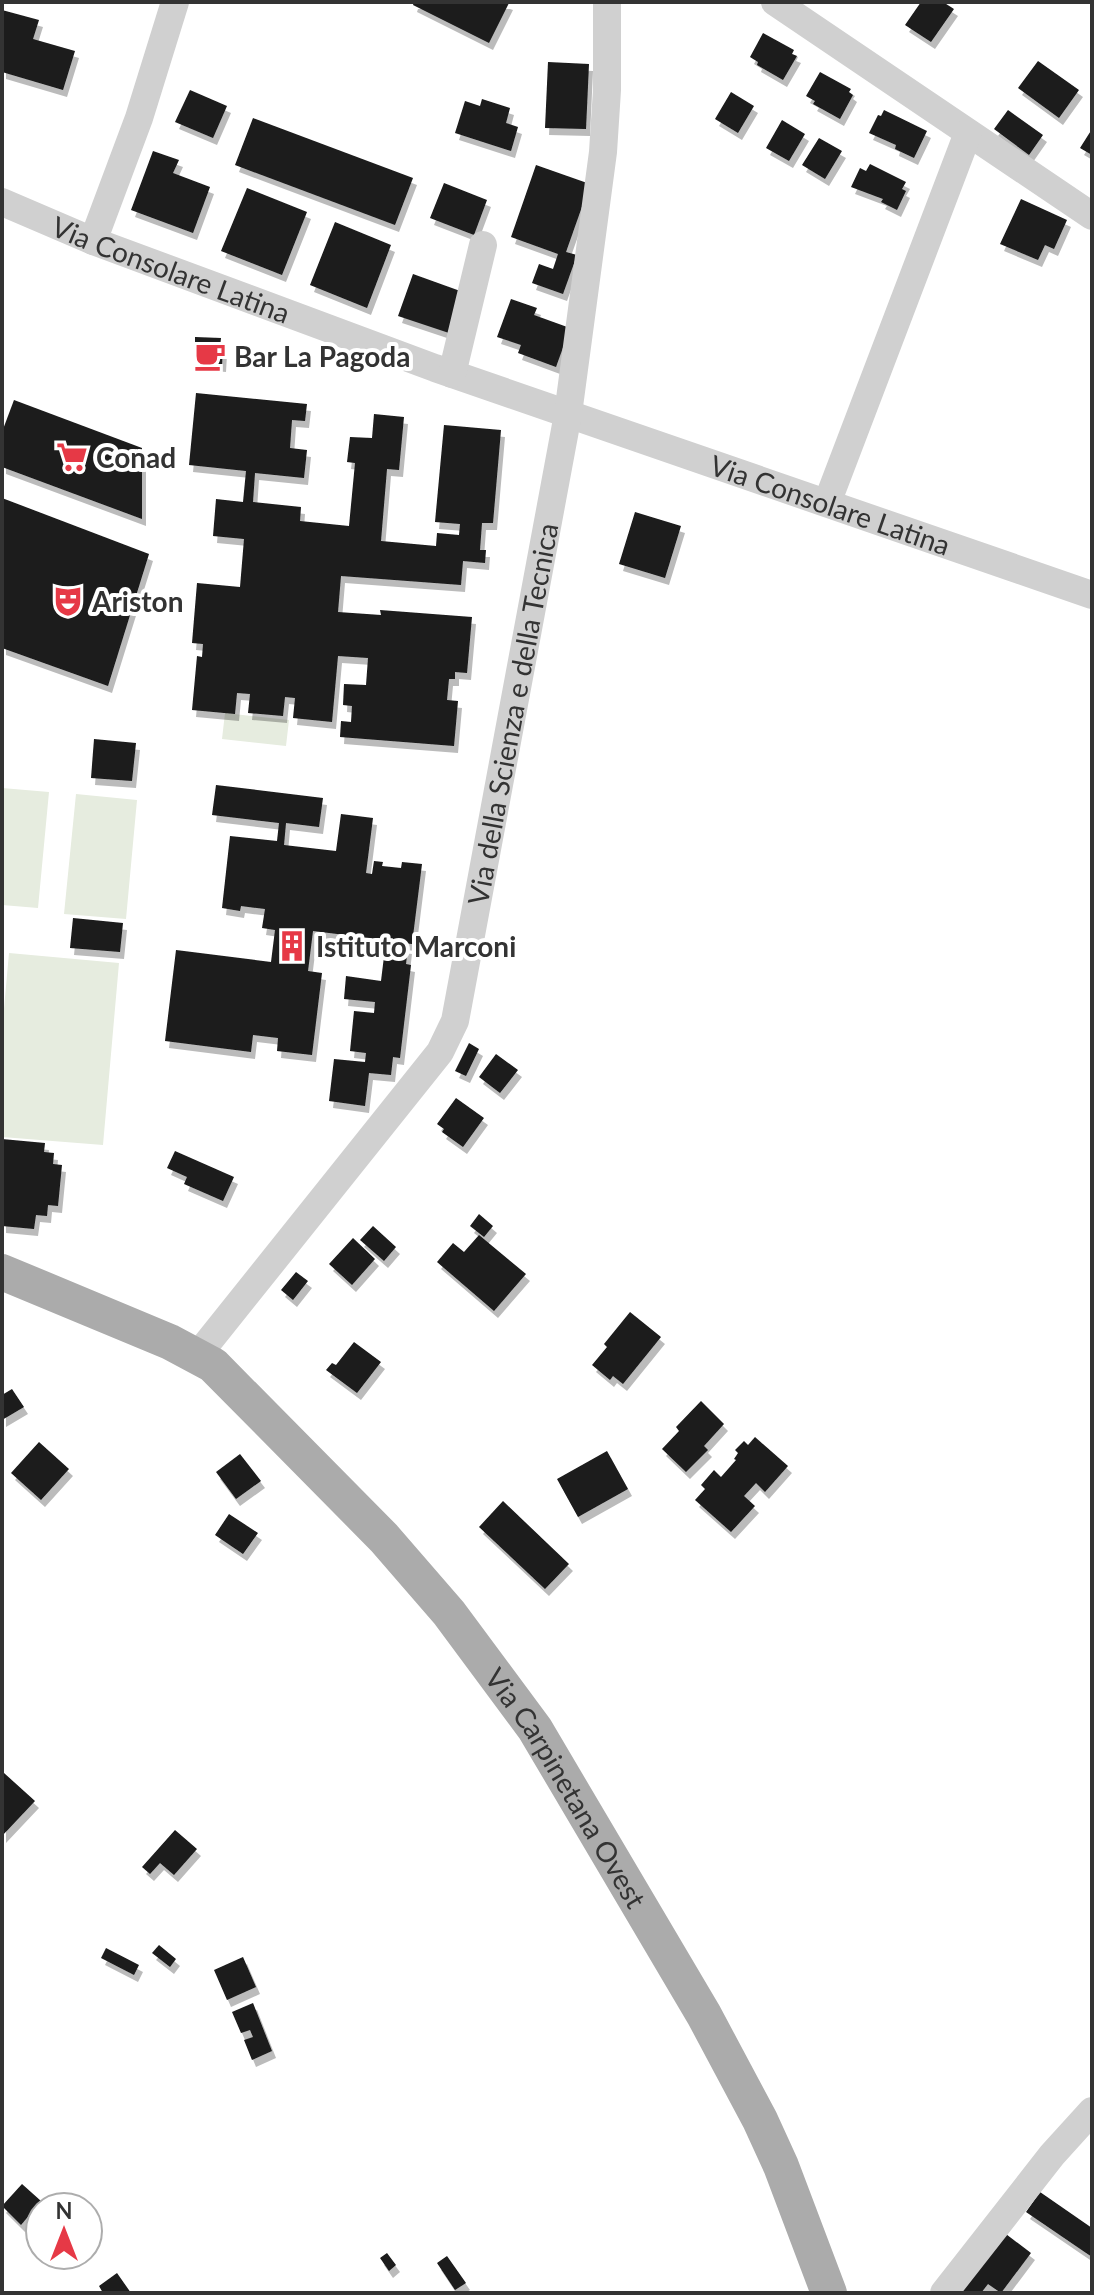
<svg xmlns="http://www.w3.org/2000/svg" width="1094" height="2295" viewBox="0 0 1094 2295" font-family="Lato,sans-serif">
<defs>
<filter id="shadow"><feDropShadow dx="4" dy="7" stdDeviation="0" flood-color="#0004"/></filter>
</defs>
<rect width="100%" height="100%" fill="#fff"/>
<path fill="#e6ecdf" d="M225 713 289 720 286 746 222 739Z
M2 788 49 792 38 908 2 905Z
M76 794 137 800 126 919 64 914Z
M9 953 119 963 103 1145 2 1137V1031Z"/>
<path fill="#1a1a1a" filter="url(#shadow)" d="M414 2H506L509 3 489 43 413 5Z
M921 2H943L954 9 931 42 905 25Z
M2 10 39 20 33 39 75 51 63 90 2 72Z
M763 33 794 50 792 54 797 56 783 80 757 65 758 62 750 57Z
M1038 61 1079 90 1059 118 1018 88Z
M548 62 589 64 586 129 545 128Z
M820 72 851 89 849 92 853 95 840 119 813 104 815 101 806 96Z
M190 90 227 106 213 138 175 122Z
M731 92 754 106 738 133 715 119Z
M482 99 510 108 506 123 518 127 511 151 455 133 465 101 480 106Z
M884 110 927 131 914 158 895 149 896 145 869 133 878 115 881 116Z
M1008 110 1043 135 1029 155 994 129Z
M253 118 413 178 395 225 235 165Z
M782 120 805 134 789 161 766 148Z
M1092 129V155L1080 148Z
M819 138 842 151 825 179 802 165Z
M153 151 179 160 173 173 210 187 193 233 131 210Z
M870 164 906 182 902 189 906 191 897 210 881 202 883 199 851 187 860 168 866 171Z
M536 165 590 184 566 252 577 255 563 294 532 283 539 264 553 269 558 254 511 237Z
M444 183 487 200 474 235 430 218Z
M247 188 307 212 282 275 221 251Z
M1021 199 1067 220 1054 249 1045 245 1038 260 1000 244Z
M335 222 391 245 367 308 310 285Z
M413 274 463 292 449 333 398 316Z
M511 299 537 308 534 315 570 328 556 367 518 353 521 345 497 337Z
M195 337 221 338 220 348H223L222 365 198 363 199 349H195Z
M196 393 307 404 305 421 292 420 290 448 307 450 304 478 255 473 253 502 301 507 300 521 349 526 355 463 347 462 350 437 372 438 374 414 404 417 399 470 387 469 381 541 436 546 437 533 459 535 460 524 435 522 444 425 501 430 493 523H482L480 550H486L485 563 463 561 461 585 341 576 338 612 381 615 380 610 472 617 467 673 455 672V679H449L447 700 458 701 454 746 340 737 341 721 351 722 352 706 343 705 344 684 366 685 368 658 338 656 332 722 293 718 295 698 285 697 283 716 248 713 250 694 237 693 235 714 192 710 197 656 202 657 203 644 192 643 197 583 240 587 244 539 213 536 216 499 243 502 246 471 189 465Z
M14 400 142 448V519L2 467V432Z
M2 498 149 554 108 686 2 648Z
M635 512 681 526 665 578 619 564Z
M94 739 136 743 132 781 91 778Z
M216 785 323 798 319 827 286 823 284 845 336 851 341 814 373 818 366 873 372 874 374 861 383 862 382 866 401 868 402 862 422 864 412 944 392 942V945L408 947 406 964 411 965 400 1058 393 1057 391 1075 369 1073 365 1106 329 1101 334 1059 365 1062 366 1053 350 1051 354 1011 374 1013 375 1002 344 999 346 976 381 981 386 940 313 931 308 971 322 973 312 1055 277 1051 278 1038 253 1035 251 1052 165 1041 176 950 271 962 275 930 262 928 265 909 241 906 240 911 222 908 230 836 277 841 279 823 212 815Z
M73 918 123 923 120 952 70 948Z
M469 1043 479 1049 466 1076 455 1071Z
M496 1054 518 1070 500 1093 479 1077Z
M456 1098 484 1118 463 1147 442 1132 444 1129 437 1124Z
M2 1139 45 1143 44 1152 54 1153 53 1164 62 1165 58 1206 48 1205 47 1216 36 1215 34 1229 2 1226Z
M175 1151 234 1177 223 1201 184 1184 187 1177 167 1168Z
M479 1214 493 1226 484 1237 470 1226Z
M373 1226 396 1247 384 1261 360 1240Z
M479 1235 526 1274 494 1311 437 1262 453 1243 464 1252Z
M353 1238 375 1259 352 1285 329 1264Z
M296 1272 308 1281 293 1300 281 1290Z
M630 1312 661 1337 623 1384 613 1376 610 1380 592 1365 607 1347 604 1344Z
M354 1342 381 1362 357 1393 326 1370 332 1363 336 1365Z
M12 1389 24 1407 2 1420V1395Z
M701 1401 724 1424 704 1446 708 1450 686 1472 662 1449 679 1431 676 1427Z
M755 1437 788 1466 765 1492 756 1483 744 1496 755 1506 731 1532 695 1500 705 1489 701 1485 714 1470 721 1477 736 1460 734 1459 738 1453 735 1450 744 1441 748 1445Z
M39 1442 69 1469 41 1500 11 1473Z
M607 1451 628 1489 578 1517 557 1479Z
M240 1454 261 1481 236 1499 216 1472Z
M503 1501 569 1564 545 1589 479 1527Z
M229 1514 258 1533 243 1554 215 1535Z
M4 1773 35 1801 2 1836V1775Z
M175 1830 197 1849 174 1875 160 1863 150 1874 142 1867Z
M159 1945 176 1959 170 1967 152 1953Z
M106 1948 139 1965 134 1975 101 1958Z
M243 1957 256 1987 227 2000 214 1970Z
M253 2003 272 2051 252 2060 244 2040 253 2037 250 2030 241 2033 232 2012Z
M22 2184 41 2201 21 2225 2 2206Z
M1040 2192 1092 2228V2257L1026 2212Z
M1002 2231 1031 2253 1001 2293 988 2284 981 2293H954Z
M387 2253 396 2265 389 2271 380 2258Z
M447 2256 466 2283 455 2290 437 2263Z
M117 2273 131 2293H103L99 2286Z"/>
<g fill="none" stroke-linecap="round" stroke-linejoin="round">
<g stroke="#d0d0d0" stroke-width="28">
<path d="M775 2 1092 216"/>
<path id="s1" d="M2 202 93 241 435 368 1092 595"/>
<path d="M93 241 139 118 175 2"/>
<path d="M452 374 483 245"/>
<path d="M827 503 968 133"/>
<path id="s2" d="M197 1356 440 1052 455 1021 568 414 603 152 607 90V2"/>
<path d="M944 2293 1052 2155 1092 2111"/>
</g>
<path stroke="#ababab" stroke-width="36" id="s3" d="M2 1272 170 1342 213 1365 384 1538 449 1613 535 1729 704 2015 760 2120 781 2166 829 2293"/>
</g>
<defs>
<symbol id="cafe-bare" viewBox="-9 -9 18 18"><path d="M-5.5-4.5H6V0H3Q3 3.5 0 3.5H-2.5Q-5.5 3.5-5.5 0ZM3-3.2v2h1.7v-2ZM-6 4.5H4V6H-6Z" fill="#e63946" stroke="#fff" stroke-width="2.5" paint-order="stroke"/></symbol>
<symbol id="supermarket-bare" viewBox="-9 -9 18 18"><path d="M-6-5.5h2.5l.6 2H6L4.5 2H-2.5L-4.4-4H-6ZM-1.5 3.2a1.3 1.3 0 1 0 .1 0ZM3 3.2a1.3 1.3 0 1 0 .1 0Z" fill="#e63946" stroke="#fff" stroke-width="2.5" paint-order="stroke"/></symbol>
<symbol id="theatre-bare" viewBox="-9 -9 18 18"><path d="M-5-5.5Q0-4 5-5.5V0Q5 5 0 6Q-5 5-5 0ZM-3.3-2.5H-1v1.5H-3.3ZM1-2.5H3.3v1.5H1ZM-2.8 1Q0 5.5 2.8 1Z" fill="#e63946" stroke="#fff" stroke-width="2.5" paint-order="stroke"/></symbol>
<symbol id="building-bare" viewBox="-9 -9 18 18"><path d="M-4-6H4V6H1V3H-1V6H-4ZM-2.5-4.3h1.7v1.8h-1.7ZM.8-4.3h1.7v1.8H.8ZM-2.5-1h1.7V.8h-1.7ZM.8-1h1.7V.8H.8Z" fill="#e63946" stroke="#fff" stroke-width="2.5" paint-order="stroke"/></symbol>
</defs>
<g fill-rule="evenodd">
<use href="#cafe-bare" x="188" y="334" width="44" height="44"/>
<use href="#supermarket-bare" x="50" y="435" width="44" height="44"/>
<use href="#theatre-bare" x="46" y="579" width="44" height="44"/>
<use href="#building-bare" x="270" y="924" width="44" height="44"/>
</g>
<g text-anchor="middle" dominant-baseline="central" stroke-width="8" stroke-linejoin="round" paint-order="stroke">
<g font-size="28" fill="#333" stroke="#fff">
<text stroke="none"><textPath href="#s1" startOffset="182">Via Consolare Latina</textPath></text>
<text stroke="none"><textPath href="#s1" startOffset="882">Via Consolare Latina</textPath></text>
<text stroke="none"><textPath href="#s2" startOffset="736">Via della Scienza e della Tecnica</textPath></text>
<text stroke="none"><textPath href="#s3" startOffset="784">Via Carpinetana Ovest</textPath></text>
</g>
<g font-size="28" font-weight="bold" fill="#333" stroke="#fff" text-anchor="start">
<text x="234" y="356">Bar La Pagoda</text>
<text x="96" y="457">Conad</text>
<text x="92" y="601">Ariston</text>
<text x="316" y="946">Istituto Marconi</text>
</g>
</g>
<rect width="1094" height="2295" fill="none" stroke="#333333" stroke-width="8"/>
<g transform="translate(64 2231)"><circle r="38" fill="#ffffff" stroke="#adadad" stroke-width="2"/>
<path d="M0-6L14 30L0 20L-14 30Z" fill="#e63946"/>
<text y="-12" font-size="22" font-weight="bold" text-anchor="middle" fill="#333333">N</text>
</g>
</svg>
